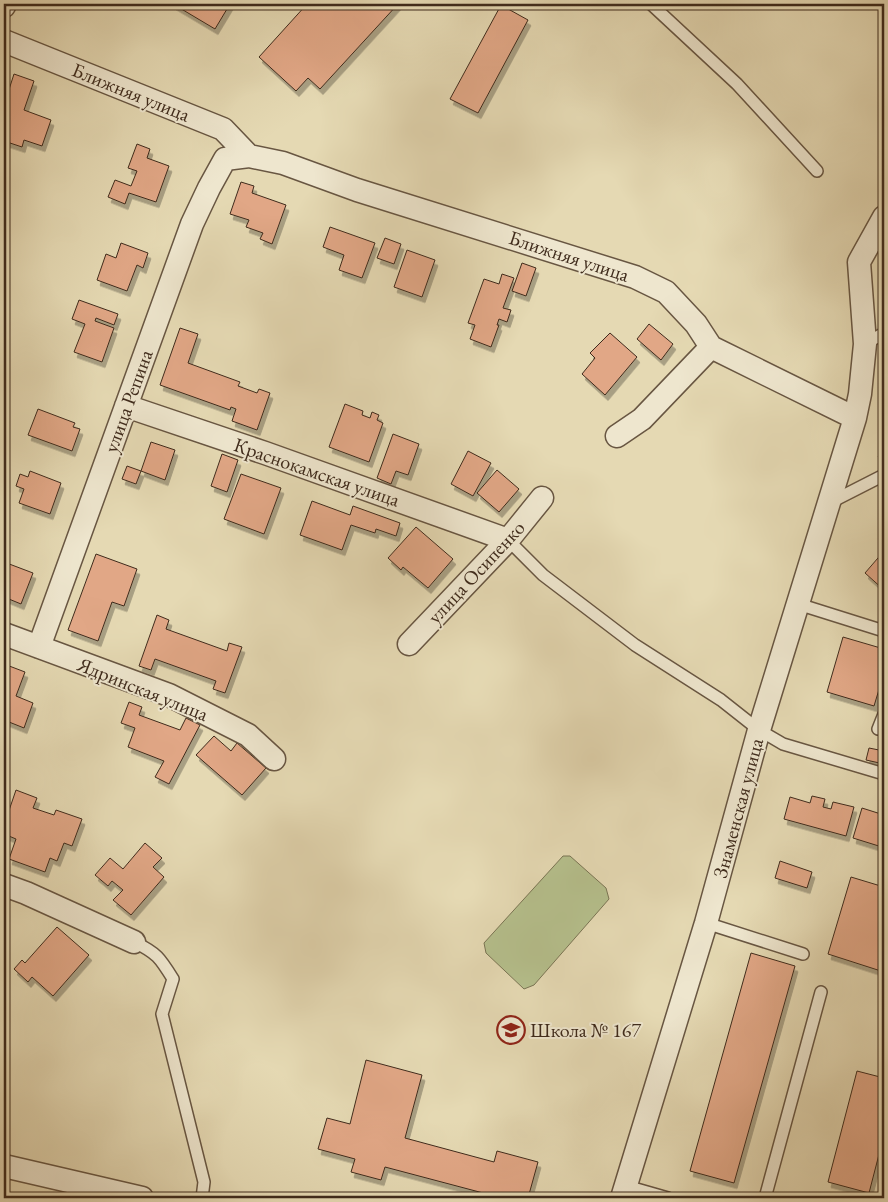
<svg xmlns="http://www.w3.org/2000/svg" width="888" height="1202" viewBox="0 0 888 1202" font-family="'EB Garamond',serif">
<defs>
<filter id="shadow"><feDropShadow dx="3" dy="5.5" stdDeviation="0" flood-color="#0004"/></filter>
</defs>
<rect width="100%" height="100%" fill="#e5d9b3"/>
<filter id="stains"><feTurbulence type="fractalNoise" baseFrequency=".004" numOctaves="4"/><feColorMatrix values="0 0 0 0 .2 0 0 0 0 .09 0 0 0 0 .02 0 0 0 .5 -.17"/></filter>
<radialGradient id="worn" r=".72"><stop offset=".6" stop-color="#630" stop-opacity="0"/><stop offset="1" stop-color="#630" stop-opacity=".3"/></radialGradient>
<path fill="#b5bf8c" stroke="#7a7554" d="M563 856H570L606 888 609 899 534 985 524 989 486 953 484 943Z"/>
<path fill="#e1a786" stroke="#3f2b1c" filter="url(#shadow)" d="M173 4H230L215 29Z
M307 4H398L320 89 308 78 296 91 259 57Z
M501 5 528 20 478 113 450 99Z
M14 74 34 81 24 110 51 120 42 146 24 140 22 147 4 141V105Z
M137 144 150 149 147 158 169 166 156 202 129 193 125 204 108 197 115 180 131 186 137 171 128 168Z
M241 182 254 186 252 193 286 205 272 244 260 239 263 233 246 227 249 220 230 214Z
M330 227 375 243 362 278 339 270 344 255 323 247Z
M385 238 401 244 394 264 377 258Z
M121 243 148 253 143 268 137 265 127 291 97 280 106 254 116 258Z
M407 250 435 260 422 297 394 287Z
M522 263 536 268 526 296 512 291Z
M502 274 514 278 503 308 511 310 507 322 499 319 497 325H499L491 347 470 339 475 325 468 323 484 279 499 284Z
M79 300 118 314 114 325 96 318 95 321 114 328 102 362 74 352 85 324 72 319Z
M649 324 673 344 661 360 637 339Z
M180 328 198 334 188 363 240 382 238 386 257 393 259 389 270 393 257 430 232 421 236 409 231 407 230 410 160 385Z
M610 333 637 357 605 395 582 374 595 358 590 353Z
M345 404 363 411 362 415 370 418 372 412 379 415 377 420 383 423 369 462 329 447Z
M38 409 75 423 73 427 80 429 72 451 28 435Z
M393 434 419 444 408 475 396 471 391 484 377 478Z
M151 442 175 450 165 480 141 471Z
M884 449V463L878 457Z
M468 451 491 463 473 496 451 484Z
M222 454 238 460 227 492 211 486Z
M127 466 141 471 136 484 122 479Z
M497 470 519 489 499 512 477 493Z
M30 471 61 483 50 514 19 503 24 489 16 486 20 474 28 477Z
M241 474 281 488 264 534 224 519Z
M312 501 350 515 353 506 400 523 396 536 376 529 375 533 351 525 342 550 300 535Z
M416 527 453 559 428 588 403 567 401 570 388 558Z
M884 551V590L865 573Z
M96 554 137 569 124 606 112 602 98 641 68 630Z
M4 562 33 573 21 604 4 597Z
M157 615 169 620 166 629 227 651 229 643 242 647 225 693 213 689 216 681 155 659 151 670 139 666Z
M843 637 884 649V673L874 706 827 692Z
M4 664 25 672 16 696 33 703 24 728 4 720Z
M129 702 142 707 139 715 180 730 186 718 200 725 169 784 155 777 164 761 128 747 135 728 121 723Z
M214 736 231 751 237 743 266 768 242 795 196 755Z
M869 748 884 751V764L866 760Z
M16 790 37 798 33 808 54 815 56 810 82 819 72 846 64 843 57 861 50 858 45 872 9 859 16 839 4 834V825Z
M812 796 825 799 823 807 831 809 833 802 854 807 846 836 784 819 790 797 810 803Z
M862 808 884 815V839L882 847 853 838Z
M145 843 162 858 153 867 164 877 131 915 113 900 123 890 112 881 108 886 95 875 110 858 123 869Z
M780 861 812 872 807 888 775 878Z
M851 877 884 887V972L828 954Z
M57 927 89 955 53 996 32 977 28 982 14 969 22 960 25 963Z
M751 953 795 966 734 1183 690 1171Z
M366 1060 422 1075 405 1138 494 1162 497 1151 538 1162 528 1198H502L385 1167 381 1180 351 1172 355 1159 318 1149 327 1118 350 1124Z
M857 1071 884 1078V1135L869 1193 828 1182Z"/>
<g fill="none" stroke-linecap="round" stroke-linejoin="round">
<defs>
<path id="service" d="M651 4 737 84 817 171
M865 344 884 333
M831 502 884 475
M508 540 543 575 635 645 721 700 759 730 783 744 884 774
M798 604 884 631
M878 729 884 714
M706 923 803 954
M134 942C157 953 160 958 173 979L162 1014 204 1182 202 1198
M626 1186 668 1198
M765 1198 821 992"/>
<path id="minor" d="M4 6 5 4
M4 41 223 129 249 156
M126 406 265 453 508 540
M617 436 642 419 711 347
M4 634 169 695 248 735 274 759
M409 644 508 540 542 498
M39 647 192 224 209 188 225 159 249 156 283 163 357 190 635 277 666 292 696 324 711 347 855 418
M4 885 26 893 134 942
M4 1166 142 1198
M622 1198 706 923 759 730 855 418 860 394 865 344 859 262 884 217"/>
</defs>
<use href="#service" stroke="#685642" stroke-width="14"/>
<use href="#minor" stroke="#685642" stroke-width="25"/>
<use href="#service" stroke="#eee6ce" stroke-width="11"/>
<use href="#minor" stroke="#eee6ce" stroke-width="22"/>
</g>
<defs>
<symbol id="school-ring" viewBox="-11 -11 22 22"><circle r="9.5" fill="#eee6ce" stroke="#8f2418" stroke-width="1.5"/><path d="M0-5L7-2L0 1L-7-2ZM-4 1L0 2.5L4 1V4Q0 6-4 4Z" fill="#8f2418"/></symbol>
</defs>
<g fill-rule="evenodd">
<use href="#school-ring" x="495" y="1014" width="32" height="32"/>
</g>
<g text-anchor="middle" dominant-baseline="central" stroke-width="4" stroke-linejoin="round" paint-order="stroke">
<g font-size="20" fill="#3f2b1c" stroke="#eee6ce">
<text transform="translate(131 92) rotate(22)">Ближняя улица</text>
<text transform="translate(569 256) rotate(18)">Ближняя улица</text>
<text transform="translate(128 401) rotate(-70)">улица Репина</text>
<text transform="translate(317 472) rotate(19)">Краснокамская улица</text>
<text transform="translate(476 572) rotate(-47)">улица Осипенко</text>
<text transform="translate(143 689) rotate(22)">Ядринская улица</text>
<text transform="translate(738 808) rotate(-75)">Знаменская улица</text>
</g>
<g font-size="20" fill="#3f2b1c" stroke="#eee6ce" text-anchor="start">
<text x="530" y="1030">Школа № 167</text>
</g>
</g>
<rect width="888" height="1202" fill="none" stroke="#e5d9b3" stroke-width="20"/>
<rect x="5" y="5" width="878" height="1192" fill="none" stroke="#3f2b1c" stroke-width="2.5"/>
<rect x="10" y="10" width="868" height="1182" fill="none" stroke="#3f2b1c"/>
<rect width="100%" height="100%" filter="url(#stains)"/>
<rect width="100%" height="100%" fill="url(#worn)"/>
</svg>
